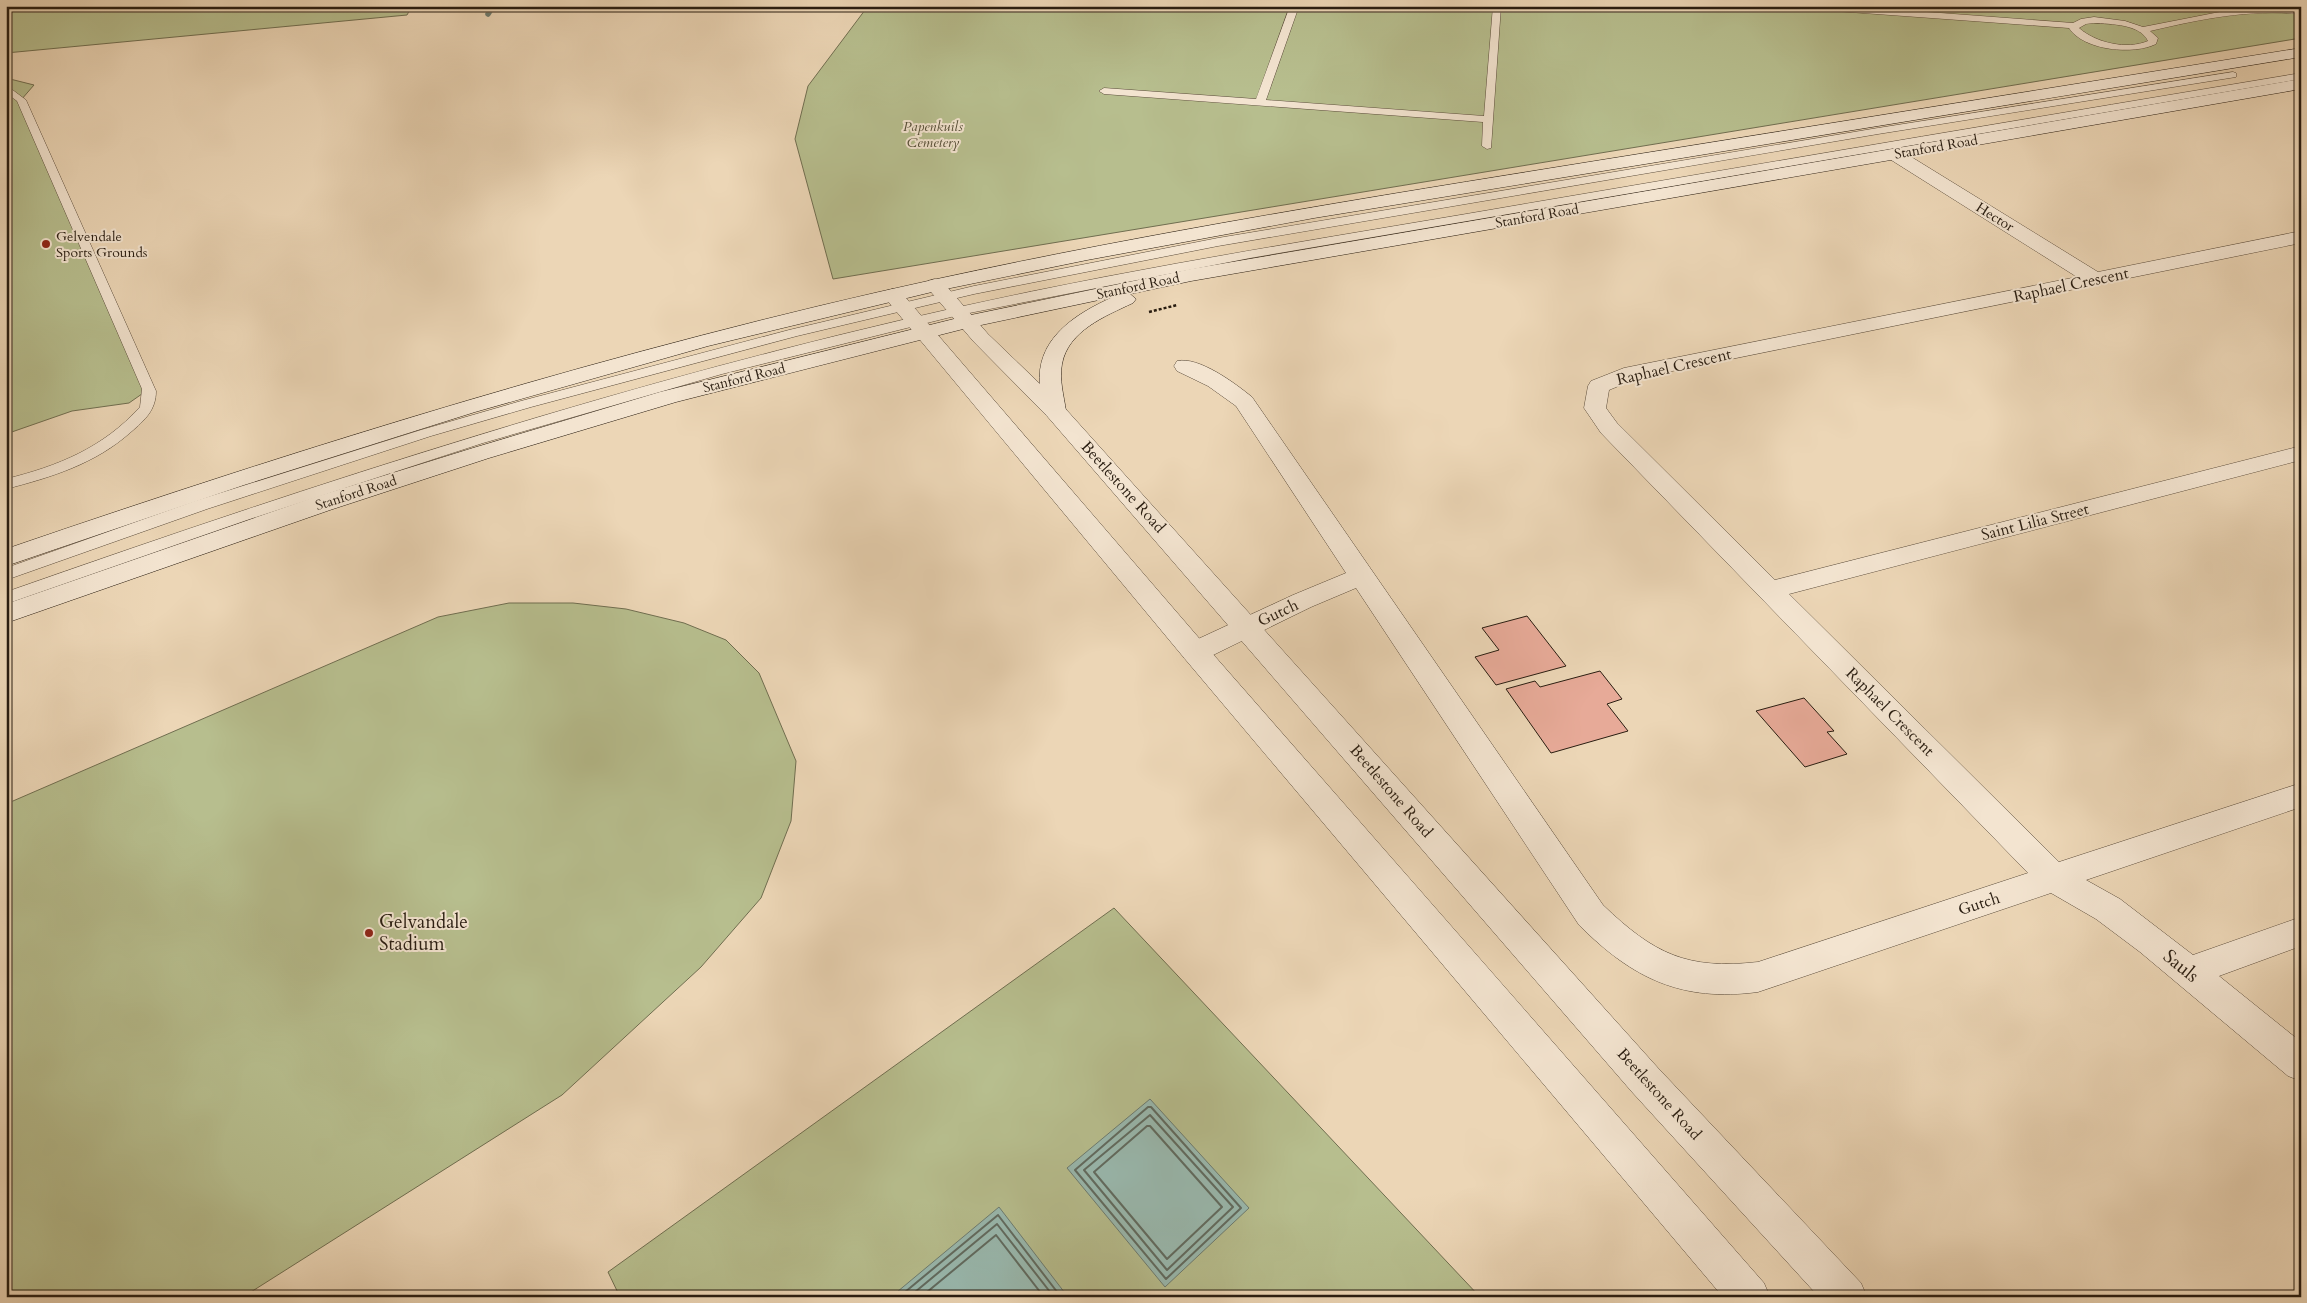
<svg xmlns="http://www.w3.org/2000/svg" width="2307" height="1303" viewBox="0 0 2307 1303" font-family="Cardo,serif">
<rect width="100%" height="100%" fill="#ecd6b6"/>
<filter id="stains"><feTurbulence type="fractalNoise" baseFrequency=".004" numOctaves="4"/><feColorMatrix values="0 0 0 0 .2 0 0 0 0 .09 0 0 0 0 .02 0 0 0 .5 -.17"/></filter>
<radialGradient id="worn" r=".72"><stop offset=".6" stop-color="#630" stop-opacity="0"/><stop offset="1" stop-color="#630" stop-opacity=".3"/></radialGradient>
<path fill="#b7be8e" stroke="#706e50" d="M6 6H412L407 15 6 53Z
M868 6H2301V38L833 279 795 139 808 86Z
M6 78 34 85 21 100 149 389 129 403 72 411 6 434Z
M509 603H573L626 609 684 623 726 640 759 673 796 761 791 821 761 898 701 967 562 1095 243 1297H6V804L438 617Z
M1114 908 1480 1297H620L608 1272Z"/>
<path fill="#99b9af" stroke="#6c7b70" d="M1150 1099 1249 1208 1165 1287 1067 1168Z
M999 1207 1068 1297H891Z"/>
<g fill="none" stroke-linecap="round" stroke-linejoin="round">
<path stroke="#616b60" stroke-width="2" d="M1148 1107H1151L1241 1208 1166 1279 1075 1170Z
M1150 1115 1233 1207 1167 1270 1084 1170Z
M1147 1126H1150L1222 1207 1167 1259 1094 1172Z
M899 1297 998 1215 1061 1297
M909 1297 997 1224 1054 1297
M921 1297 996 1235 1044 1297"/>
<path stroke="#6c7b70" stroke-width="5.5" d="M488 14 493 6"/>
</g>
<path fill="#e7aa98" stroke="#291d11" d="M1527 616 1566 666 1496 685 1475 657 1499 650 1482 628Z
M1600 671 1622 699 1607 704 1628 731 1551 753 1506 689 1535 681 1540 687Z
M1804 698 1834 731 1827 732 1847 754 1805 767 1756 711Z"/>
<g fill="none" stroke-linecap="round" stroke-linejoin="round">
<defs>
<path id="service" d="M1290 6H1299L1266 100 1484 116 1493 6H1501L1491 148 1487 149 1482 146 1483 122 1104 94 1099 91 1104 88 1256 99Z
M1804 6H1847L2073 23 2081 19 2094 17 2125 21 2143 27 2240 8 2281 6 2301 8V14C2249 9 2201 19 2150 31L2158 38 2156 44C2134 55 2084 51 2069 28L1808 9ZM2094 23C2111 24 2140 24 2148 41 2127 50 2096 43 2079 28L2086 24Z
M2233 72 2236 73V77L1878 134 1218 246 974 294 797 336 531 407 431 436 207 509 6 580V568L195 501 421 430 521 401 789 330 974 286 1218 238 1878 128Z
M2301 73V79L1250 258 959 315 722 374 483 443 247 520 6 604V592C319 482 635 379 959 307 1152 264 1347 235 1542 201 1795 158 2048 115 2301 73Z
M6 85 26 100 156 391C156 410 145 420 131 432 95 464 52 477 6 489V479C58 466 103 448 140 407L142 389 17 101 6 93Z"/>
<path id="minor" d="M1894 149 1900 150 2098 272 2301 231V243L1638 378 1609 390 1606 408 1617 423 1775 580 2301 446V460L1789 594 2059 862 2301 783V807L2086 880 2120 899 2193 955 2301 917V946L2219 976 2301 1042V1081L2288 1076 2140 952 2096 919 2051 893 1758 992C1682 1002 1633 979 1579 925L1356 588 1311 607 1205 659 1195 662 1185 659 1181 652 1185 645 1293 595 1346 573 1236 406 1208 386 1177 371 1174 366 1177 361C1199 356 1236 384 1252 397L1603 905C1654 954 1687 970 1758 962L2028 873 1601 433 1584 408 1588 386 1591 381 1624 368 2077 277 1888 158 1885 154 1888 150Z"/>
<path id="tertiary" d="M935 279 942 281 988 334 1063 406 1658 1068 1861 1283 1867 1297H1819L1632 1092 1047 416 974 342 925 285 928 281Z
M893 289 900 291 1205 645 1764 1283 1770 1297H1723L1185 659 886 299 883 295 886 291Z"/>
<path id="secondary" d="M2301 48V57L1314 218 1087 260 936 291 708 346 475 412 244 485 6 566V549C312 444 621 348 937 279 1153 232 1371 197 1589 162 1826 124 2063 86 2301 48Z
M2301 79V89L1191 281 1130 294 1136 299 1133 303C1105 316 1068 331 1062 364 1059 380 1064 396 1066 411L1063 416 1055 418 1047 416C1041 408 1041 396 1040 386 1035 339 1075 314 1113 297L967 328 676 402 489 458 330 510 6 623V604L312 498 473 448 660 392 966 316 1191 269Z"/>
</defs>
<use href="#service" stroke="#5a4b3a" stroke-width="1"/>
<use href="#minor" stroke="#5a4b3a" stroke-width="1"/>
<use href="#tertiary" stroke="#5a4b3a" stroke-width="1"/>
<use href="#secondary" stroke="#291d11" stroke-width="1"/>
<path stroke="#291d11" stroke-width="2.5" stroke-dasharray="3 2" stroke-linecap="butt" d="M1149 312 1177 305"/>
<use href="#service" fill="#f3e4d0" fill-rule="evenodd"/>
<use href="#minor" fill="#f3e4d0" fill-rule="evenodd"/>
<use href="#tertiary" fill="#f3e4d0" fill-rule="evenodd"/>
<use href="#secondary" fill="#f3e4d0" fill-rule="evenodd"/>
</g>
<g fill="#8f2418" stroke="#f3e4d0" stroke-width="2">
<circle cx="46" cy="244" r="5"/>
<circle cx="369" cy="933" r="5"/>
</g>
<g text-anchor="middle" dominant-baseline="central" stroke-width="4" stroke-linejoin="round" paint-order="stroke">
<g font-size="14" font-style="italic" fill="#544d36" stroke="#f3e4d0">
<text x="933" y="126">Papenkuils<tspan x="933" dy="16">Cemetery</tspan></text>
</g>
<g font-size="14" fill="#291d11" stroke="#f3e4d0">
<text transform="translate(1936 147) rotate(-10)">Stanford Road</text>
<text transform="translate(1537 216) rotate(-10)">Stanford Road</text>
<text transform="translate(1995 217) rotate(32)">Hector</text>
<text transform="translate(1138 286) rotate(-12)">Stanford Road</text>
<text transform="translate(744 378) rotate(-14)">Stanford Road</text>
<text transform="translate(356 493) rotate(-18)">Stanford Road</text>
</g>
<g font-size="14" fill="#291d11" stroke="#f3e4d0" text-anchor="start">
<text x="56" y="236">Gelvendale<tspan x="56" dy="16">Sports Grounds</tspan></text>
</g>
<g font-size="16" fill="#291d11" stroke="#f3e4d0">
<text transform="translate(2071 285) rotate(-12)">Raphael Crescent</text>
<text transform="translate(1674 367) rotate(-13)">Raphael Crescent</text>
<text transform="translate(1123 487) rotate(48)">Beetlestone Road</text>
<text transform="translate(2035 522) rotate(-14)">Saint Lilia Street</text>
<text transform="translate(1278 613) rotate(-25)">Gutch</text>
<text transform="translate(1890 712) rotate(45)">Raphael Crescent</text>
<text transform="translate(1391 791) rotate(49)">Beetlestone Road</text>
<text transform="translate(1979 904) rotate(-18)">Gutch</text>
<text transform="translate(1659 1094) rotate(48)">Beetlestone Road</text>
</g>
<g font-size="19" fill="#291d11" stroke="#f3e4d0" text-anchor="start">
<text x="379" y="922">Gelvandale<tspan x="379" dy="22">Stadium</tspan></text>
</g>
<g font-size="19" fill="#291d11" stroke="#f3e4d0">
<text transform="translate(2181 966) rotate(39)">Sauls</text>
</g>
</g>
<rect width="2307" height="1303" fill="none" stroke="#ecd6b6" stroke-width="25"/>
<rect x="8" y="8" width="2292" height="1288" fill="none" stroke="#291d11" stroke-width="2.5"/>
<rect x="12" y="12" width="2282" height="1278" fill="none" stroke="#291d11"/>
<rect width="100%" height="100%" filter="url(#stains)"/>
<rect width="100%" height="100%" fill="url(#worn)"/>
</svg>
